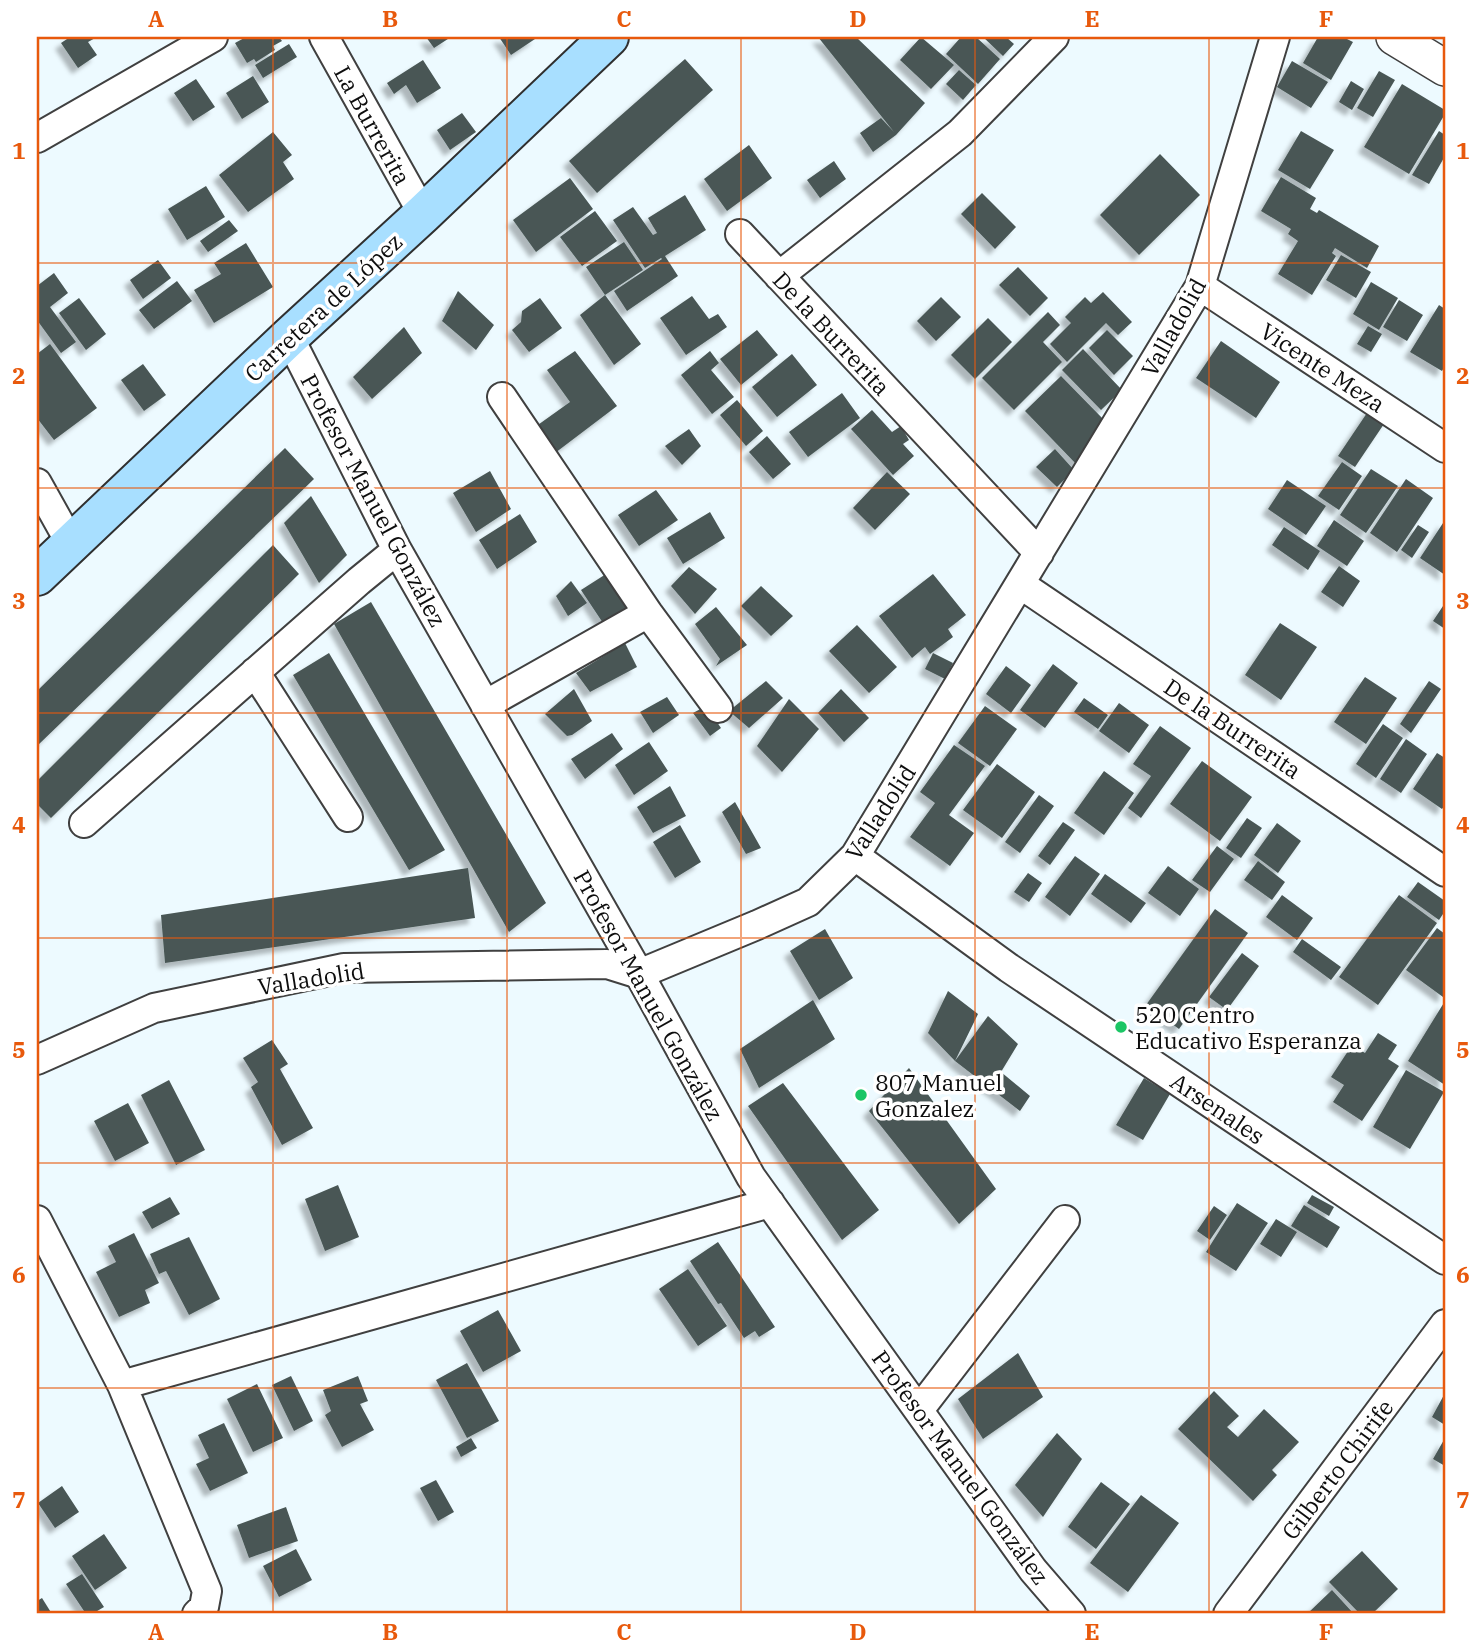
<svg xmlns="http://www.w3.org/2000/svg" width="1482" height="1651" viewBox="0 0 1482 1651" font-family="'IBM Plex Serif',serif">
<defs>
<filter id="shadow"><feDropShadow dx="-6" dy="6" stdDeviation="2" flood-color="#0004"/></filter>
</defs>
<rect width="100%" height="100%" fill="#edfaff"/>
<path fill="#495755" filter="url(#shadow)" d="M70 37H97L88 42 97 55 78 68 61 43Z
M246 37H279L282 41 273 46 275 50 256 62 254 59 247 63 235 43Z
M426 37H451L434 48Z
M499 37H538L511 55Z
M818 37H856L925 103 896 135 873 152 860 133 881 118 894 132Z
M921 37 954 65 931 89 900 60Z
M961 37H976L1000 59 978 84 946 54Z
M983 37H1006L1014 44 1003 56Z
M1318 37H1343L1353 42 1331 80 1303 63Z
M289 44 297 57 263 78 255 65Z
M685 59 713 90 597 193 569 161Z
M423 60 441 88 417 103 406 85 394 94 387 83Z
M1292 61 1328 82 1311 108 1277 87Z
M959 70 976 85 963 100 946 84Z
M1379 71 1395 80 1373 117 1357 108Z
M253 76 269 102 242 119 226 93Z
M196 79 215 107 193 121 174 93Z
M1351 81 1364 89 1352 110 1339 102Z
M1402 84 1445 110V114L1409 174 1364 147Z
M462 113 476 132 450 150 437 130Z
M1301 131 1334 150 1310 189 1278 170Z
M1439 131 1445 135V156L1429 184 1412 175Z
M273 132 292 155 283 162 294 179 248 212 219 175Z
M749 145 772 178 727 211 704 179Z
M1160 154 1200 195 1139 255 1100 215Z
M834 161 846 179 820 198 807 180Z
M1281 177 1316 198 1310 209 1317 213 1319 210 1379 246 1367 268 1335 248 1332 253 1336 256 1312 295 1278 274 1298 241 1288 234 1291 229 1261 211Z
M570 178 593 209 536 252 513 220Z
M206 186 225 217 187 240 168 209Z
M982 193 1016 227 995 249 961 214Z
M685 195 706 230 665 256 678 276 627 311 614 291 662 259 661 258 645 268 613 220 633 207 653 235 657 233 648 218Z
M595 211 617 241 582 266 560 237Z
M229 220 238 231 208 252 200 241Z
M624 242 643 270 605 295 641 344 614 365 580 315 605 295 586 267Z
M246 243 273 287 214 323 194 290 221 274 214 263Z
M1341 255 1371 272 1356 298 1326 280Z
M158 260 171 278 143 299 130 280Z
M1018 267 1048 298 1030 316 999 285Z
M54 273 68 293 50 307 76 342 61 353 37 320V286Z
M177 281 192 301 154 329 139 310Z
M1371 282 1398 298 1379 330 1353 314Z
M458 291 494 325 476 350 442 321Z
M1103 292 1132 322 1118 335 1106 323 1067 362 1050 344 1071 323 1065 317 1085 297 1091 303Z
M692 296 709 319 718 314 727 327 686 355 660 318Z
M941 297 961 317 936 341 917 321Z
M79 298 106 334 86 350 59 313Z
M540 298 562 328 529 352 512 330 521 322 522 311Z
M1399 300 1423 315 1407 341 1383 327Z
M1439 305 1445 309V366L1442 371 1410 352Z
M1048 312 1060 325 1043 342 1062 362 1014 410 982 378Z
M988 318 1012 342 975 379 951 355Z
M1368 326 1382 334 1371 352 1357 344Z
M404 327 422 353 372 399 353 377Z
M757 330 778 355 741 385 720 359Z
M1107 330 1133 356 1114 375 1089 348Z
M1221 341 1280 382 1256 418 1196 378Z
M50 344 97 408 54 440 37 418V354Z
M1083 349 1122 390 1101 410 1062 370Z
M575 351 617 406 555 453 535 427 570 402 547 370Z
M710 351 719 363 711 370 734 397 712 414 681 375Z
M792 354 817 385 777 417 752 387Z
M143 364 166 395 144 411 121 380Z
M1061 376 1105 421 1078 466 1025 411Z
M842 393 860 418 808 457 789 432Z
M737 400 763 431 746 446 720 415Z
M1371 407 1388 418 1355 467 1338 456Z
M872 410 892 432 901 426 909 440 903 444 914 456 893 475 851 429Z
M689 429 701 446 682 465 665 446Z
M767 436 791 464 773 479 749 452Z
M285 448 314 479 37 746V691Z
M1055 449 1074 470 1057 487 1036 467Z
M1342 462 1362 476 1339 510 1318 496Z
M1371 469 1398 486 1366 533 1340 515Z
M490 471 511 509 476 532 453 493Z
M887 472 910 494 875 530 853 508Z
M1406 479 1433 498 1397 552 1370 533Z
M1287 480 1326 506 1306 535 1268 509Z
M656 490 678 520 639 546 618 515Z
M311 496 347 555 319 583 284 523Z
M710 512 725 538 683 564 667 538Z
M520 514 537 542 497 569 479 540Z
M1334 520 1364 541 1347 566 1317 546Z
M1445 520V575L1420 558Z
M1418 525 1429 532 1412 558 1401 550Z
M1284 527 1320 551 1308 570 1272 545Z
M273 545 299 574 51 818 37 804V781Z
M1339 566 1360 581 1343 607 1321 592Z
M689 567 717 589 695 614 671 586Z
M606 574 630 608 605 626 581 590Z
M933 574 966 615 948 629 953 637 930 654 925 647 912 658 879 616Z
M571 581 587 603 568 616 556 596Z
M761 586 793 616 771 636 741 606Z
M371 602 546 903 509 932 334 624Z
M1445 603V629L1433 621Z
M716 607 747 645 716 666 720 659 695 624Z
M1280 623 1317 647 1281 700 1245 675Z
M857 625 897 667 869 693 829 651Z
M625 643 637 667 590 692 576 673Z
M329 653 445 850 409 870 293 675Z
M933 653 953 663 945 679 925 669Z
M1053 664 1078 683 1045 728 1020 710Z
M1006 666 1031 685 1011 713 986 694Z
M1365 677 1397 698 1366 744 1334 722Z
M766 681 783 698 749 728 729 711Z
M1429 681 1441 689 1411 733 1400 724Z
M574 689 592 721 572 735 567 736 545 714Z
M841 689 869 718 844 742 818 713Z
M667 697 679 715 653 733 640 712Z
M1084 698 1108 715 1098 729 1074 712Z
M789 699 819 729 782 772 757 746Z
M1119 703 1149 725 1129 753 1099 731Z
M706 706 721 728 710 736 693 713Z
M985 706 1017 729 990 766 958 743Z
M1383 724 1403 738 1376 778 1356 764Z
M1160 726 1191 748 1141 818 1128 808 1151 776 1133 764Z
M612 733 623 749 585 779 571 759Z
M1406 739 1427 754 1401 793 1380 779Z
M649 742 668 771 634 795 615 765Z
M954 745 985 766 949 815 974 833 950 866 910 837 935 803 920 792Z
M1437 753 1445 758V805L1442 809 1413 789Z
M1202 761 1252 797 1220 841 1170 804Z
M997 764 1035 792 1002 838 963 810Z
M1104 771 1134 793 1104 835 1074 813Z
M670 786 686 816 653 833 637 807Z
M1039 795 1054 806 1020 853 1005 842Z
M735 802 761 848 746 854 722 812Z
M1247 818 1262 828 1241 858 1226 848Z
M1063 822 1075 830 1050 865 1038 856Z
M1277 823 1301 841 1278 873 1254 855Z
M680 825 701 862 675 878 653 842Z
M1217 846 1234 859 1210 892 1192 880Z
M1075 856 1100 874 1070 916 1045 897Z
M1258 861 1285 882 1272 900 1244 880Z
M1168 866 1199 889 1180 916 1148 893Z
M468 868 475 918 165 963 161 915Z
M1028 873 1042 883 1029 902 1014 892Z
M1105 874 1146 903 1131 923 1091 894Z
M1418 882 1445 901V911L1439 920 1407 897Z
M1282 895 1313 918 1297 940 1266 917Z
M1399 895 1437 923 1378 1005 1339 977Z
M1215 909 1248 933 1179 1029 1146 1005Z
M1437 928 1445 934V993L1443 997 1406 970Z
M825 929 853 978 819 1000 790 951Z
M1302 939 1341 967 1331 980 1293 952Z
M1242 953 1259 966 1227 1010 1209 997Z
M948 991 978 1014 955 1061 928 1033Z
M813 1000 835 1039 759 1088 740 1049Z
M1445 1001V1085L1408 1061Z
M988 1016 1018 1044 1001 1072 1030 1096 1020 1111 955 1061Z
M1378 1033 1397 1045 1388 1059 1399 1066 1362 1121 1333 1102 1344 1085 1331 1077 1352 1045 1365 1053Z
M272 1040 288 1064 280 1069 313 1128 282 1145 251 1087 258 1082 243 1058Z
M909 1068 996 1189 959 1224 869 1111Z
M1406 1070 1444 1092 1410 1149 1373 1127Z
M1144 1078 1170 1094 1143 1140 1116 1125Z
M169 1080 205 1150 176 1165 141 1095Z
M783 1083 879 1210 842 1240 748 1106Z
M128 1103 149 1143 115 1161 94 1121Z
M338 1185 359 1237 325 1251 305 1199Z
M1312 1195 1334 1207 1329 1216 1307 1203Z
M170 1197 180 1214 152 1229 142 1212Z
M1237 1203 1268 1223 1236 1271 1206 1252Z
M1304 1205 1340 1227 1327 1248 1291 1226Z
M1214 1206 1227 1215 1210 1240 1197 1231Z
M1276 1219 1297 1232 1281 1257 1260 1244Z
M134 1233 159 1283 145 1290 150 1303 119 1317 96 1272 116 1262 108 1246Z
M189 1237 220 1299 189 1315 166 1271 159 1274 150 1254Z
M718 1242 775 1327 759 1337 755 1331 744 1338 721 1303 718 1304 690 1261Z
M688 1269 727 1326 698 1346 659 1289Z
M498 1310 521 1351 483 1372 460 1331Z
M1018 1353 1043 1397 983 1439 958 1399Z
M467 1363 499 1421 467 1438 436 1380Z
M291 1376 313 1421 294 1431 272 1385Z
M358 1376 368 1401 360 1404 374 1430 342 1447 325 1415 331 1411 323 1390Z
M257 1384 283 1438 253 1452 227 1399Z
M1214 1391 1239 1416 1227 1427 1238 1437 1264 1409 1299 1442 1272 1470 1277 1475 1253 1501 1178 1429Z
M1445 1393V1425L1432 1417Z
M224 1423 248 1473 210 1491 196 1464 209 1458 198 1435Z
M1057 1433 1082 1459 1043 1517 1015 1485Z
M471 1438 477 1448 461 1457 456 1447Z
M1445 1438V1466L1433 1459Z
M436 1480 454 1512 438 1521 420 1488Z
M1101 1482 1130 1504 1096 1549 1068 1527Z
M62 1486 79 1512 55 1528 38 1503Z
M1141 1495 1179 1523 1128 1592 1090 1563Z
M286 1507 298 1541 249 1558 237 1525Z
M104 1534 127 1568 95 1590 72 1556Z
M296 1549 312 1580 279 1597 263 1566Z
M1362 1551 1398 1589 1372 1614H1360L1329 1582Z
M82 1574 104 1607 92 1614H86L66 1584Z
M1332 1590 1354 1614H1307Z
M42 1598 52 1614H37V1601Z"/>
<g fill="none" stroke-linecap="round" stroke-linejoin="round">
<defs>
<path id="minor" d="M324 37 423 214
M37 138 213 37
M740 234 1039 553
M779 276 960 133 1054 37
M1200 286 1445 448
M289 337 397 550 639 974 751 1177 1033 1570 1071 1614
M502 397 648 613 718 708
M37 483 71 544
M1020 584 1445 872
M255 672 348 817
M485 705 648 613
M84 823 359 581 397 550
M855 856 1009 968 1445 1260
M37 1060 154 1008 344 968 607 964 639 974 757 925 808 902 855 856 1200 286 1275 37
M37 1220 122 1385 207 1591 204 1607 197 1614
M122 1385 770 1203
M919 1410 1065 1220
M1228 1614 1445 1324"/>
<path id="tertiary" d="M1394 37 1445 68"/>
<path id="secondary" d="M37 576 289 337 423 214 609 37"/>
</defs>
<use href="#minor" stroke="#404040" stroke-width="32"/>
<use href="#tertiary" stroke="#404040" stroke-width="38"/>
<use href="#secondary" stroke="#2f2f2f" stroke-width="42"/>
<use href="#minor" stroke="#fff" stroke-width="28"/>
<use href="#tertiary" stroke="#fff" stroke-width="35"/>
<use href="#secondary" stroke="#a8dfff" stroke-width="38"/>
</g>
<path fill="none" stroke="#e8590c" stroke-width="2" stroke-opacity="0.55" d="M273 37V1614M507 37V1614M741 37V1614M975 37V1614M1209 37V1614M37 263H1445M37 488H1445M37 713H1445M37 938H1445M37 1163H1445M37 1388H1445"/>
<g fill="#1cc665" stroke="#fff" stroke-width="2.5">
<circle cx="1121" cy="1027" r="7"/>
<circle cx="861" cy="1095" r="7"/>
</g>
<g text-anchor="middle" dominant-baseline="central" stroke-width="7" stroke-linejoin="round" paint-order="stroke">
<g font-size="23" fill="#0d0d0d" stroke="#fff">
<text transform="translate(373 125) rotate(61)">La Burrerita</text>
<text transform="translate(323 307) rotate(-43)">Carretera de López</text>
<text transform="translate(1173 327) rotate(-61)">Valladolid</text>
<text transform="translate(832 333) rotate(47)">De la Burrerita</text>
<text transform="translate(1323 367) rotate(33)">Vicente Meza</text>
<text transform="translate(374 500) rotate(62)">Profesor Manuel González</text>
<text transform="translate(1233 728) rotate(34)">De la Burrerita</text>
<text transform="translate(880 812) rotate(-57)">Valladolid</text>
<text transform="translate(311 978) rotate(-9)">Valladolid</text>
<text transform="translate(649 995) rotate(61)">Profesor Manuel González</text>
<text transform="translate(1218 1108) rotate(34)">Arsenales</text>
<text transform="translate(961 1467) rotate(54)">Profesor Manuel González</text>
<text transform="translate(1337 1469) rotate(-53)">Gilberto Chirife</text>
</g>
<g font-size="23" fill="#0d0d0d" stroke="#fff" text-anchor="start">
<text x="1135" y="1014">520 Centro<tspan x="1135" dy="26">Educativo Esperanza</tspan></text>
<text x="875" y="1082">807 Manuel<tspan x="875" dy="26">Gonzalez</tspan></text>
</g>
</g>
<rect width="1482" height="1651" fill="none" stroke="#ffffff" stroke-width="77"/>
<rect x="38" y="38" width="1406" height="1574" fill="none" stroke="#e8590c" stroke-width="2.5"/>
<g font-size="23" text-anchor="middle" font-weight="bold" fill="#e8590c">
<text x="156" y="27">A</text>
<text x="390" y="27">B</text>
<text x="624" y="27">C</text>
<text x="858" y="27">D</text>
<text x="1092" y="27">E</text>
<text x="1326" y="27">F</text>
<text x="19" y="159">1</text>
<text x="1463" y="159">1</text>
<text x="19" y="384">2</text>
<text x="1463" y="384">2</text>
<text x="19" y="609">3</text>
<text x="1463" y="609">3</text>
<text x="19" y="833">4</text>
<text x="1463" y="833">4</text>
<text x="19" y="1058">5</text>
<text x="1463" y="1058">5</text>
<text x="19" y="1283">6</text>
<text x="1463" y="1283">6</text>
<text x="19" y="1508">7</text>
<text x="1463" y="1508">7</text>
<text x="156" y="1640">A</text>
<text x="390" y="1640">B</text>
<text x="624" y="1640">C</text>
<text x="858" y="1640">D</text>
<text x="1092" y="1640">E</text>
<text x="1326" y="1640">F</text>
</g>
</svg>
